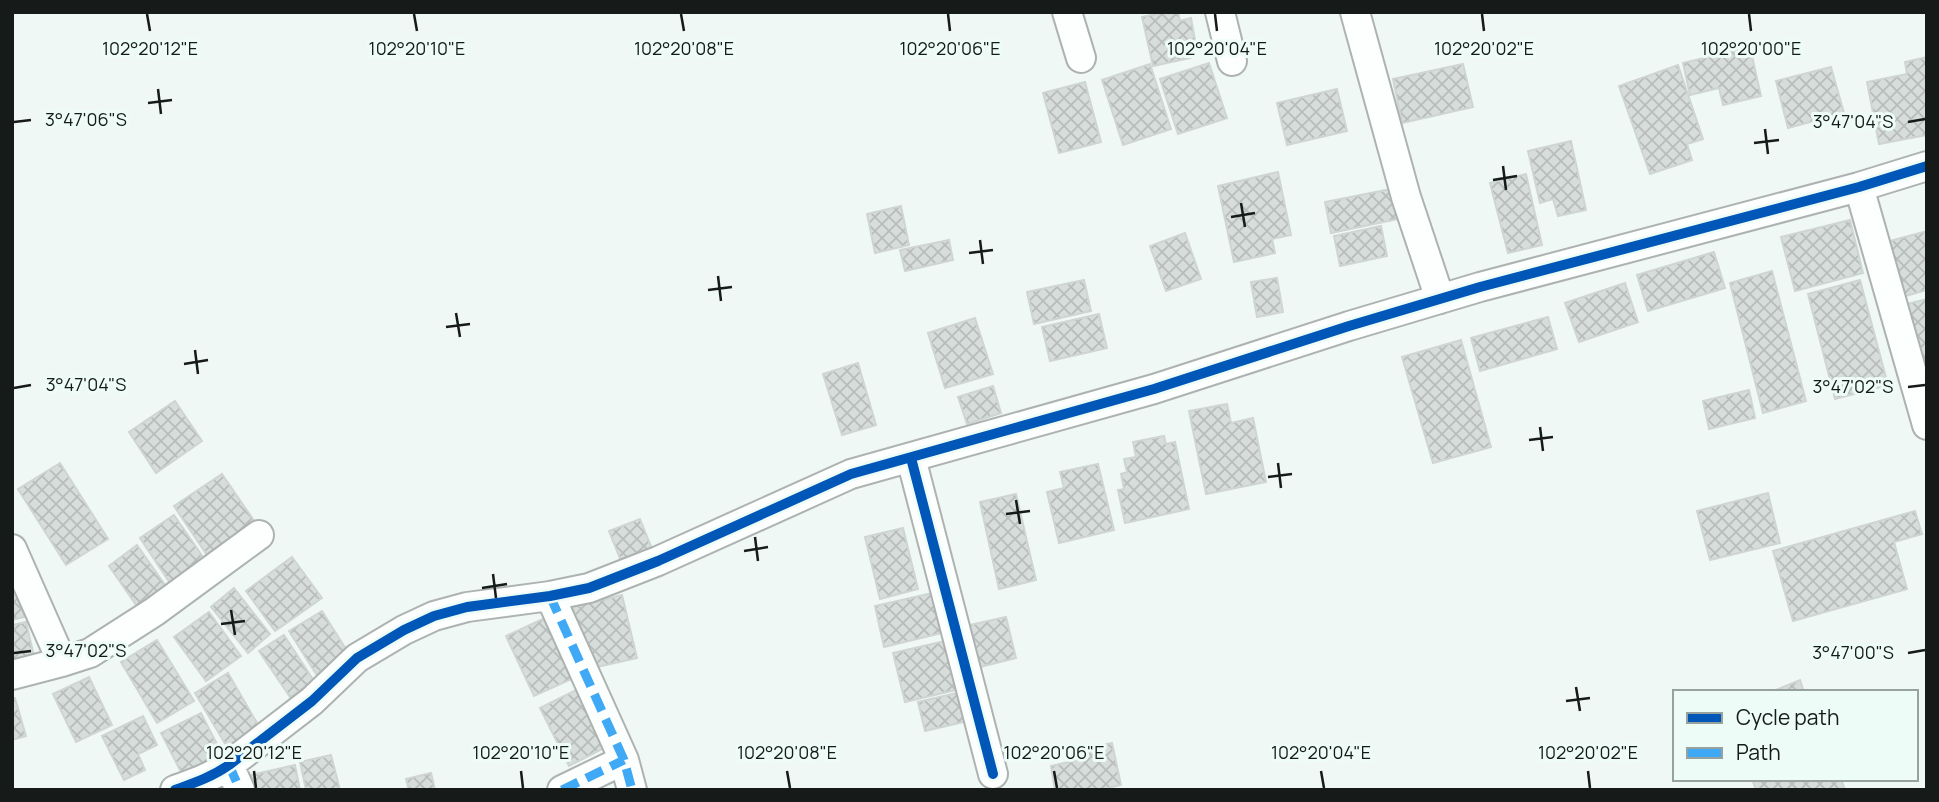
<svg xmlns="http://www.w3.org/2000/svg" width="1939" height="802" viewBox="0 0 1939 802" font-family="Manrope,sans-serif">
<defs>
<pattern id="building-cross-hatch" width="8" height="8" patternUnits="userSpaceOnUse" patternTransform="scale(1.75)"><rect width="8" height="8" fill="#d7dddb"/><path d="M0 0l8 8M0 8l8-8" fill="none" stroke="#b8bdbb"/></pattern>
</defs>
<rect width="100%" height="100%" fill="#f0f8f6"/>
<path fill="url(#building-cross-hatch)" stroke="#cfd5d3" stroke-width="2" d="M1165 12H1178L1180 21 1191 18 1196 46 1187 48 1190 58 1153 66 1142 17Z
M1750 47 1761 96 1723 105 1719 88 1690 95 1683 63Z
M1927 57V135L1879 144 1867 82 1907 74 1905 62Z
M1209 63 1227 118 1178 134 1160 79Z
M1150 64 1171 129 1123 145 1102 80Z
M1463 64 1473 107 1402 123 1393 79Z
M1678 65 1703 139 1687 144 1692 160 1650 174 1619 86Z
M1831 67 1844 113 1788 128 1776 81Z
M1085 82 1101 142 1059 153 1043 93Z
M1337 89 1347 131 1287 145 1277 103Z
M1571 141 1586 210 1558 216 1553 199 1540 203 1528 151Z
M1278 172 1291 235 1272 239 1275 253 1234 262 1218 186Z
M1526 174 1542 245 1508 253 1490 183Z
M1391 189 1398 219 1331 233 1325 202Z
M901 206 909 245 875 253 867 214Z
M1850 220 1863 273 1795 291 1781 237Z
M1381 226 1387 256 1340 266 1334 236Z
M1927 231V290L1902 297 1886 242Z
M1185 233 1201 279 1166 291 1150 246Z
M949 240 953 260 905 271 900 250Z
M1714 252 1725 288 1648 311 1637 275Z
M1772 271 1806 401 1763 413 1730 283Z
M1277 278 1283 312 1257 317 1251 282Z
M1084 280 1091 311 1034 324 1027 292Z
M1860 280 1888 385 1835 399 1808 294Z
M1625 283 1638 322 1579 342 1565 303Z
M1927 299V375L1907 304Z
M1099 314 1107 348 1050 361 1042 327Z
M1548 317 1557 349 1480 371 1471 338Z
M975 318 993 374 945 388 928 333Z
M1461 340 1491 447 1433 463 1402 357Z
M858 363 876 425 842 435 823 374Z
M993 386 1001 413 967 424 958 397Z
M1749 390 1755 418 1709 429 1703 401Z
M175 401 202 441 156 473 129 432Z
M1227 404 1231 423 1253 418 1266 482 1206 494 1189 411Z
M1164 436 1166 444 1175 442 1189 509 1125 523 1118 490 1124 489 1121 474 1127 472 1124 459 1136 457 1133 442Z
M60 463 108 539 66 565 18 489Z
M1098 464 1114 530 1059 543 1047 492 1064 488 1060 472Z
M222 474 257 525 209 558 174 506Z
M1768 493 1780 543 1710 560 1697 511Z
M1016 494 1036 580 999 589 980 502Z
M1915 511 1922 534 1894 542 1907 589 1793 621 1773 551Z
M174 515 205 560 170 583 140 538Z
M640 519 652 549 621 561 609 531Z
M903 528 918 589 880 599 865 537Z
M137 545 170 592 141 612 109 566Z
M292 557 322 598 275 631 246 591Z
M13 566 24 617 12 620V567Z
M234 588 270 634 248 653 211 607Z
M937 592 946 632 884 647 875 606Z
M622 595 637 658 588 669 573 607Z
M322 611 349 654 316 674 289 631Z
M209 612 241 656 206 681 174 637Z
M547 617 576 677 534 696 506 636Z
M1006 617 1016 658 980 667 970 625Z
M26 622 34 656 12 661V625Z
M284 635 314 681 290 697 259 651Z
M157 640 194 701 157 723 121 662Z
M945 641 956 690 905 702 893 653Z
M228 673 260 728 227 747 195 693Z
M89 677 112 725 76 742 53 694Z
M1800 680 1804 692H1771Z
M576 690 604 748 569 766 540 708Z
M961 692 968 721 925 731 918 702Z
M12 698H15L26 736 12 740Z
M201 713 222 754 182 774 161 733Z
M143 716 157 745 138 754 145 770 124 780 102 736Z
M1112 743 1121 785 1099 790H1055L1051 766 1086 758 1084 749Z
M331 755 340 790H306L300 762Z
M295 765 300 790H254L251 775Z
M431 773 435 790H409L406 779Z
M1752 779H1841L1845 790H1756Z"/>
<g fill="none" stroke-linecap="round" stroke-linejoin="round">
<defs>
<path id="minor" d="M1067 12 1081 58
M1220 12 1232 61
M1355 12 1406 197 1440 299
M1859 187 1927 425
M911 458 993 774
M12 549 62 662
M550 596 624 760 632 790
M12 675 62 662 90 653 154 612 259 535
M229 765 240 790
M175 790C194 783 212 777 229 765L312 701 357 658 404 630 434 616 467 607 550 596 589 588 658 561 851 474 1154 389 1349 326 1480 287 1859 187 1927 166
M562 790 624 760"/>
</defs>
<use href="#minor" stroke="#acb3b1" stroke-width="32"/>
<use href="#minor" stroke="#fdfefe" stroke-width="28"/>
<path stroke="#3fa9f5" stroke-width="9" stroke-dasharray="18 9" stroke-linecap="butt" d="M550 596 624 760 632 790
M229 765 240 790
M562 790 624 760"/>
<defs>
<path id="cycleway" d="M911 458 993 774
M175 790C194 783 212 777 229 765L312 701 357 658 404 630 434 616 467 607 550 596 589 588 658 561 851 474 1154 389 1349 326 1480 287 1859 187 1927 166"/>
</defs>
<use href="#cycleway" stroke="#edfcf7" stroke-width="15"/>
<use href="#cycleway" stroke="#0057b8" stroke-width="10"/>
</g>
<path fill="none" stroke="#161b1a" stroke-width="2.5" d="M147 14 150 31M414 14 417 31M681 14 684 31M948 14 950 31M1215 14 1217 31M1482 14 1484 31M1749 14 1751 31M158 89 161 114M148 103 172 100M14 122 31 120M1908 122 1925 119M1765 129 1768 154M1754 143 1779 140M1503 166 1506 190M1493 180 1517 176M1241 203 1245 227M1231 217 1255 213M980 240 983 264M969 253 993 250M718 276 721 301M708 290 732 287M456 313 460 337M446 327 470 324M195 350 198 374M184 364 208 360M1908 387 1925 385M14 388 31 385M1540 427 1543 451M1529 440 1553 437M1278 463 1281 488M1268 477 1292 474M1016 500 1020 524M1006 514 1030 511M755 537 758 561M744 551 768 547M493 574 496 598M482 588 507 584M231 610 235 635M221 624 245 621M14 653 31 651M1908 653 1925 650M1576 687 1580 711M1566 701 1590 698M254 771 256 788M521 771 523 788M787 771 790 788M1054 771 1057 788M1321 771 1324 788M1588 771 1590 788"/>
<g font-size="18" text-anchor="middle" fill="#161b1a" stroke="#edfcf7" stroke-width="6" stroke-linejoin="round" paint-order="stroke">
<text x="150" y="55">102°20'12"E</text>
<text x="417" y="55">102°20'10"E</text>
<text x="684" y="55">102°20'08"E</text>
<text x="950" y="55">102°20'06"E</text>
<text x="1217" y="55">102°20'04"E</text>
<text x="1484" y="55">102°20'02"E</text>
<text x="1751" y="55">102°20'00"E</text>
<text x="86" y="126">3°47'06"S</text>
<text x="1853" y="128">3°47'04"S</text>
<text x="86" y="391">3°47'04"S</text>
<text x="1853" y="393">3°47'02"S</text>
<text x="86" y="657">3°47'02"S</text>
<text x="1853" y="659">3°47'00"S</text>
<text x="254" y="759">102°20'12"E</text>
<text x="521" y="759">102°20'10"E</text>
<text x="787" y="759">102°20'08"E</text>
<text x="1054" y="759">102°20'06"E</text>
<text x="1321" y="759">102°20'04"E</text>
<text x="1588" y="759">102°20'02"E</text>
</g>
<rect width="1939" height="802" fill="none" stroke="#161b1a" stroke-width="28"/>
<rect x="1673" y="690" width="245" height="91" fill="#edfcf7" stroke="#97a29f" stroke-width="2"/>
<rect x="1687" y="713" width="35" height="10" fill="#0057b8" stroke="#97a29f" stroke-width="2"/>
<text x="1736" y="725" font-size="21" fill="#161b1a">Cycle path</text>
<rect x="1687" y="748" width="35" height="10" fill="#3fa9f5" stroke="#97a29f" stroke-width="2"/>
<text x="1736" y="760" font-size="21" fill="#161b1a">Path</text>
</svg>
